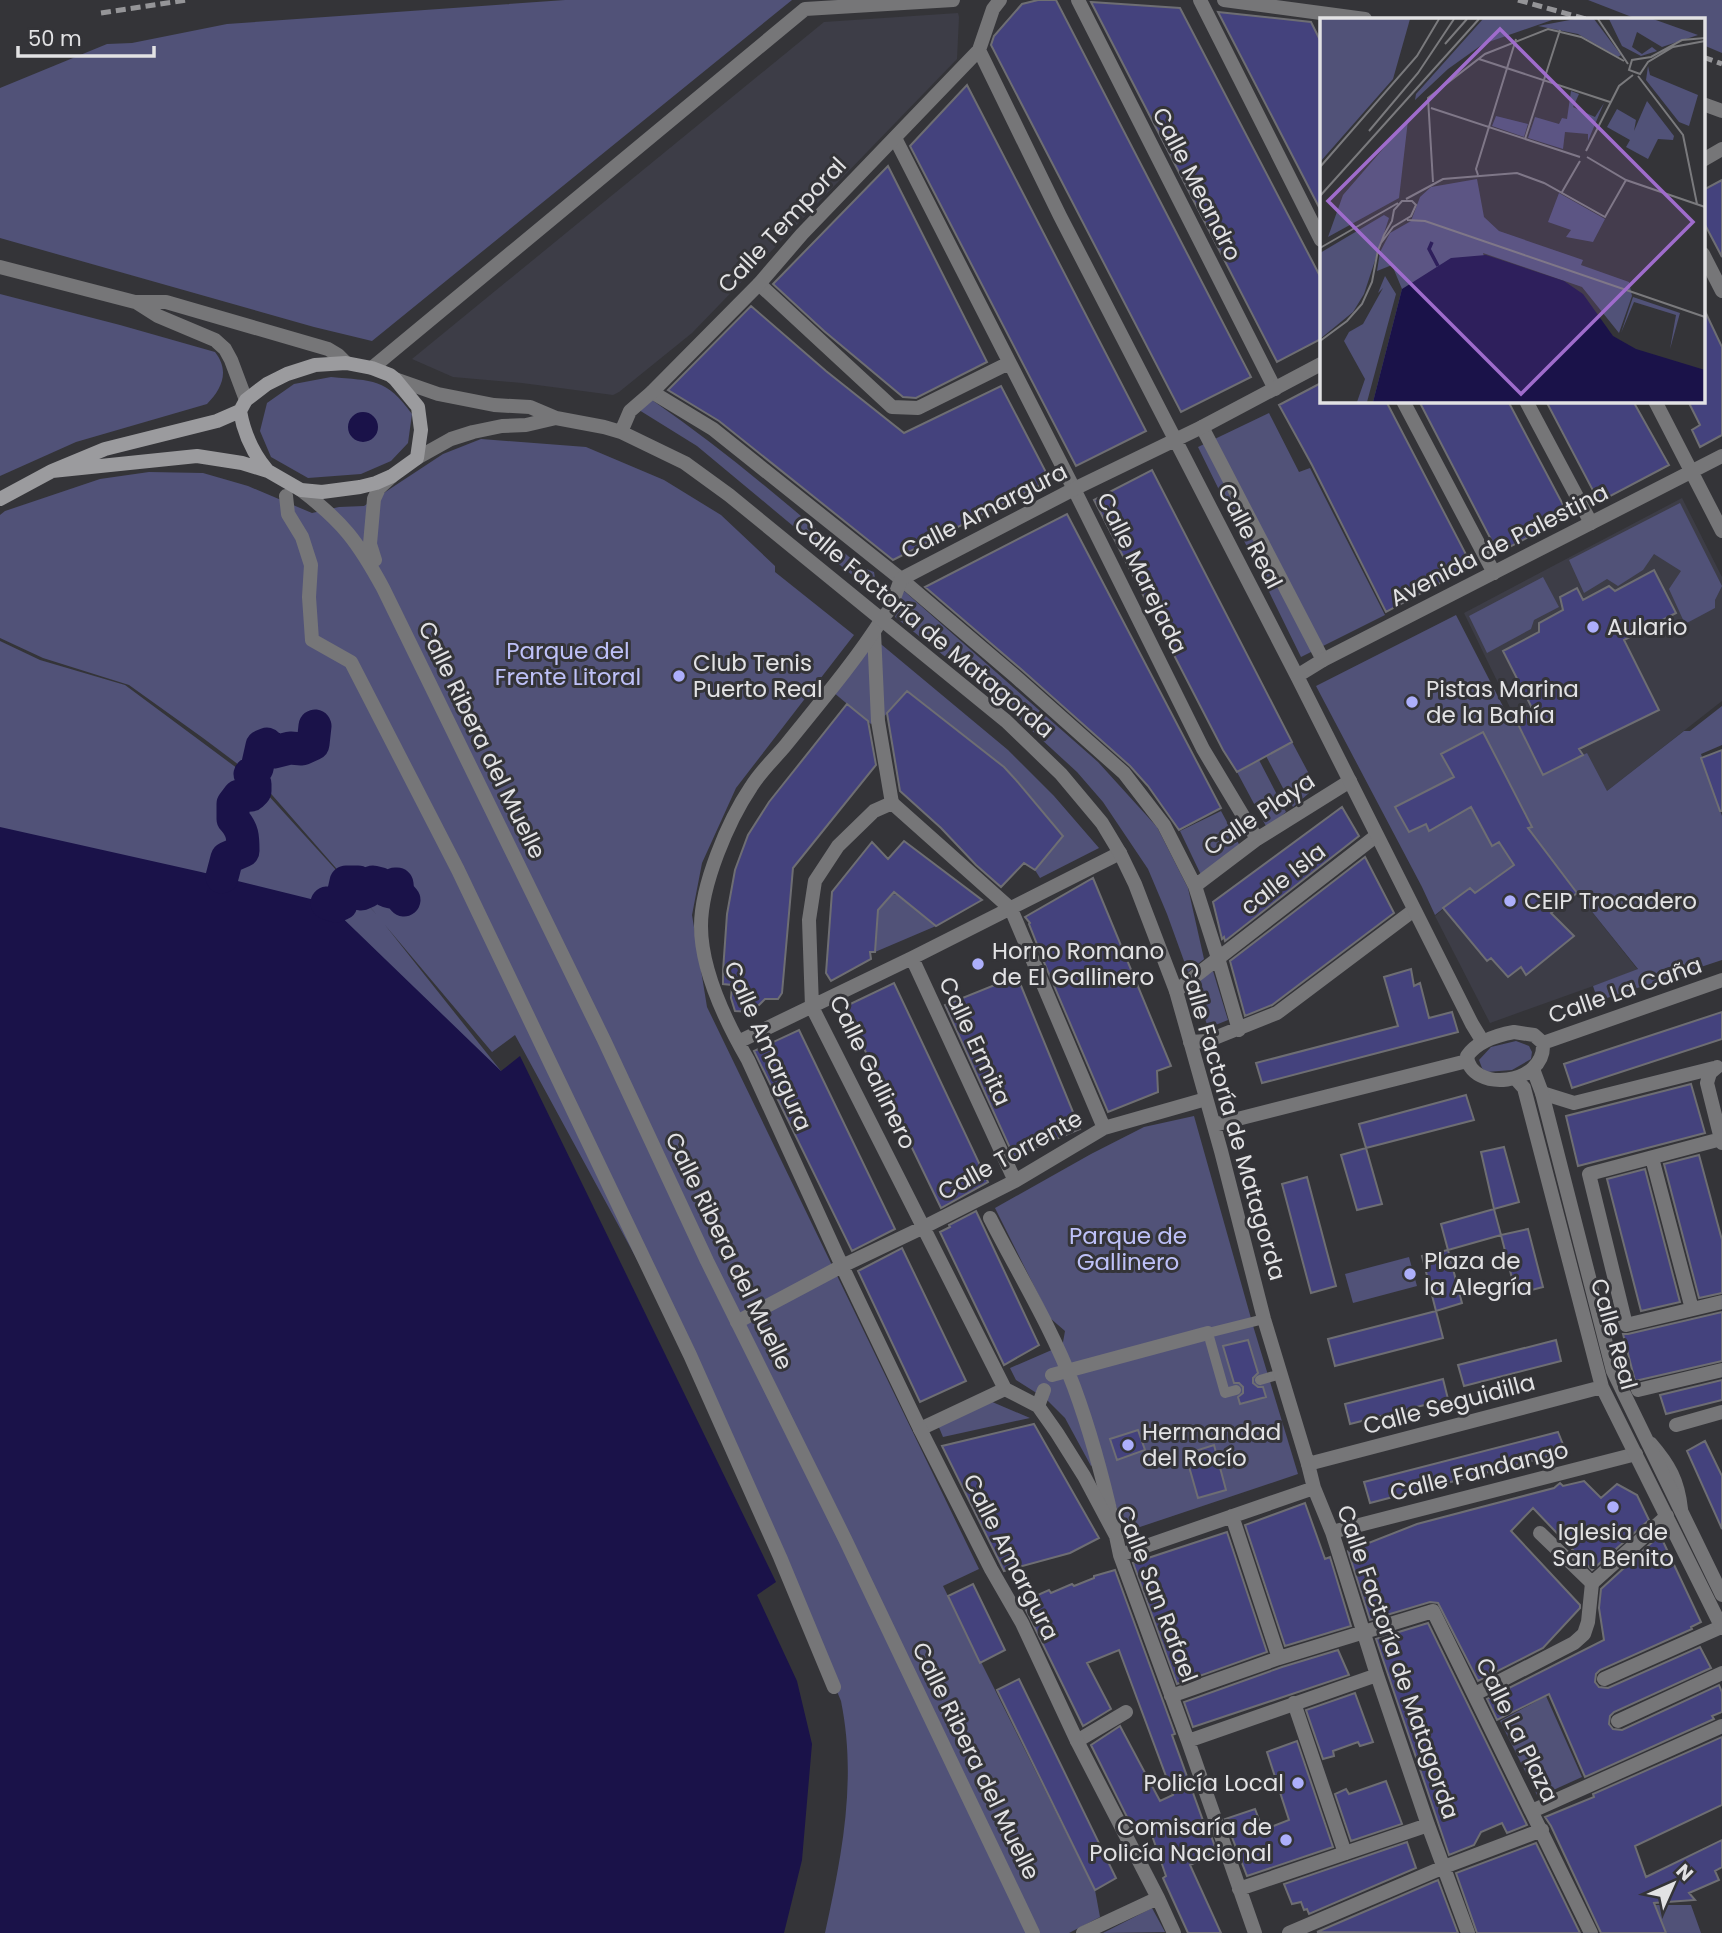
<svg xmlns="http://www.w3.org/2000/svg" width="1722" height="1933" viewBox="0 0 1722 1933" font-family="Poppins,sans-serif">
<rect width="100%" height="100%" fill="#343438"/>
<path fill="#3d3d47" d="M958 13 959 17 957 59 692 333 619 392 613 395 522 383 453 377 412 359 824 22Z
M1682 498 1722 577V701L1607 791 1543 775 1464 613Z
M1514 864 1577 893 1638 970 1490 1023 1435 916 1470 888Z"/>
<path fill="#515278" d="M565 0H792L372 341 314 327 0 238V88L107 44 132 43 227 24Z
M1588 0H1722V53L1703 45V19H1637Z
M0 294 120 325 215 352C230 371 222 389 207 404L76 442 0 476Z
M331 377C373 381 386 378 412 414L408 443 391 461 361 474 308 478 271 457 260 431 267 403 294 384Z
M652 400C726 451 793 509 861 567L874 572 875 578 864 585 697 446 639 410Z
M1269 413 1299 472 1310 468 1385 615 1301 657 1198 447Z
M481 439 586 447 664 480 721 515 775 566V572L854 635 736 788 702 863 692 915 707 1007 979 1569 943 1586 1095 1890 1100 1917 1069 1933H825C842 1855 857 1780 841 1701L722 1416 515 1035 492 1052 385 925 501 1071 0 1933V641L40 660 125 685 257 783 377 915 259 780 203 738 129 685 43 658 0 638V515L5 511 100 479 149 472 203 473 248 486 312 513 339 507 364 506 443 454Z
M1680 503 1722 586 1715 600V608L1685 624 1669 589 1681 571 1654 554 1643 570 1618 586 1607 579 1584 593 1569 560Z
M1543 577 1559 607 1534 620 1531 629 1487 653 1469 616Z
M903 590 1098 762 1157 827 1188 888 1204 959 1188 972 1167 914 1148 869 1103 802 1077 772 991 693 895 617Z
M1456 615 1509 718 1514 716 1543 774 1587 753 1607 791 1684 731H1690L1722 706V745L1701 754 1722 816V960L1598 1001 1593 986 1638 969 1577 893 1514 865 1475 893 1469 888 1435 915 1422 887 1316 686Z
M876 640 1008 750 1054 796 1099 848 1040 878 1035 870 1063 836 1017 780 1004 767 907 691 881 720 871 724 833 692Z
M1292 742 1316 787 1293 807 1266 756Z
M1259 760 1286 812 1267 828 1237 772Z
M1221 811 1240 846 1202 877 1180 831Z
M893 894 897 895 936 926 875 952 878 910Z
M1213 971 1228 1020 1208 1028 1194 983Z
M1516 1041 1529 1046 1532 1052 1531 1059 1512 1070 1486 1072 1482 1068 1479 1060 1491 1047Z
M1194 1116 1254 1329 1298 1474 1125 1532 1062 1348 1065 1331 1050 1318 995 1208 1091 1154 1144 1127Z
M1409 1257 1417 1286 1353 1303 1345 1274Z
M1054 1349 1097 1462 1091 1466 1065 1418 1046 1399 1016 1380 1010 1368Z
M990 1401 1030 1418 943 1437 938 1425Z
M1546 1696 1582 1777 1538 1797 1500 1721Z
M1655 1905H1691L1701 1933H1666Z
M1152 1908 1165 1932 1103 1933Z"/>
<path fill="#1a1249" d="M348 427a15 15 0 1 1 30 0a15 15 0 1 1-30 0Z
M0 827 201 872 327 903 501 1071 520 1056 776 1582 757 1595 797 1681 812 1744 802 1860 784 1933H0Z"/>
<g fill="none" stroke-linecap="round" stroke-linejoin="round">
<path stroke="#1a1249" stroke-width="33" d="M222 877 227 858 243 851C243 837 243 830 233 819V804L239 796 251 795 255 791V784L250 774 257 768 262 746 267 744 274 752 290 748 302 749 313 744 315 726
M327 903 336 906 341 904 346 882H358L361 894 368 891 373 882 381 884 387 891 391 892 395 889V884H397L398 893 404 900"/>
</g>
<path fill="#44427d" stroke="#6e6e73" stroke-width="2" d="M1038 0H1056L1251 377 1181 412 991 45 994 36 1022 4Z
M1091 2 1180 8 1321 278V339L1277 362Z
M1218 12 1311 22 1321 42V211Z
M967 85 1146 431 1076 466 910 146Z
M888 166 987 362 916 398 903 397 824 331 773 284Z
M1722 180V257L1703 221V190Z
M751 306 826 371 904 433 1001 386 1050 480 893 560 719 421 668 390Z
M1703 307 1722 347V435L1700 447 1692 430 1700 425 1688 401H1703Z
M1321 383V401H1386L1472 566 1386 612 1312 465 1279 405Z
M1419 401H1508L1569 516 1498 553Z
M1546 401H1633L1669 465 1599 502Z
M1152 470 1292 742 1237 772 1223 750 1094 500Z
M1067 514 1221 808 1179 830 1148 786 1130 766 1022 670 925 587Z
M1654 570 1676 613 1624 640 1659 710 1579 749 1583 755 1543 775 1514 716 1532 708 1503 651 1539 632V623L1563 610 1560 597 1577 588 1583 600 1609 586 1615 591Z
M907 691 1004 767 1016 780 1063 836 1035 870 1024 863 1001 887 976 865 941 828 900 791 887 713Z
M847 704 868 721 876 765 793 868 782 993 778 999H765L752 1012 735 1011 731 998 732 985 723 984V971L727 914 735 870 748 835 769 802Z
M1483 732 1532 827 1528 828 1577 893 1551 913 1574 936 1526 975 1521 967 1508 977 1491 958 1487 961 1443 908 1470 888 1475 893 1514 865 1499 842 1492 846 1471 807 1429 831 1426 824 1409 832 1395 807 1454 777 1441 754Z
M1722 750V811H1720L1701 758Z
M1342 807 1359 836 1225 941 1224 937 1222 939 1213 902Z
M904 841 982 900 936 926 894 892 878 910 875 952H870L871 959 831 981 826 973 832 892 872 842 888 859Z
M1365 857 1394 913 1272 1005 1245 1016 1230 961Z
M1093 878 1171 1066 1157 1071 1158 1092 1108 1112 1046 967 1029 924 1030 923 1025 917Z
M1411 969 1414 986 1420 983 1429 1018 1452 1012 1458 1032 1262 1083 1256 1063 1398 1026 1384 977Z
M1017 976 1080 1129 1014 1157 945 1005Z
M894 983 988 1182 941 1208 844 1007Z
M1722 1012V1039L1572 1088 1564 1064Z
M799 1030 895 1229 852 1251 754 1051Z
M1691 1084 1705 1133 1578 1166 1566 1116Z
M1466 1095 1474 1120 1366 1148 1359 1124Z
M1504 1147 1519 1202 1494 1209 1481 1152Z
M1366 1148 1382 1204 1357 1210 1341 1155Z
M1699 1155 1722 1240V1293L1699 1298 1664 1164Z
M1645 1169 1680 1302 1641 1311 1607 1179Z
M1307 1177 1336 1286 1311 1293 1282 1184Z
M1494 1209 1501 1235 1448 1250 1441 1224Z
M976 1211 1039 1345 1004 1365 940 1232 950 1227 949 1225Z
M1528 1229 1543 1287 1516 1294 1501 1235Z
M902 1248 966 1381 920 1402 858 1271Z
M1448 1250 1462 1303 1436 1311 1422 1256Z
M1436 1311 1443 1338 1335 1366 1328 1339Z
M1722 1312V1361L1635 1381 1623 1334H1628Z
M1248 1340 1258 1373 1253 1378V1383L1258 1387H1263L1266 1397 1240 1404 1238 1397 1243 1393V1387L1239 1383H1234L1223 1346Z
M1556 1340 1561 1361 1464 1386 1458 1365Z
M1443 1379 1448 1399 1350 1424 1345 1404Z
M1722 1380V1400L1666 1414 1660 1395Z
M1034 1424 1099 1538 1070 1553 1004 1571 942 1446Z
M1138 1430 1145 1450 1117 1460 1110 1439Z
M1558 1432 1566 1452 1370 1503 1364 1482Z
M1705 1441 1722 1476V1529L1687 1451Z
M1214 1445 1226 1490 1198 1498 1186 1456 1196 1453 1195 1451Z
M1584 1481 1601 1498 1617 1484 1637 1495 1649 1520 1592 1570 1533 1508 1511 1531 1580 1605V1608L1543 1648 1478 1681 1438 1603 1430 1602 1370 1620 1348 1551 1417 1524 1554 1488 1560 1483 1563 1486Z
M1305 1503 1325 1559 1330 1557 1351 1626 1285 1646 1245 1525Z
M1227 1532 1267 1652 1177 1684 1133 1563Z
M1660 1535 1701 1622 1691 1627 1692 1629 1600 1670 1596 1674 1595 1682 1599 1687 1608 1688 1700 1647 1711 1668 1614 1712 1610 1716 1609 1724 1613 1729 1622 1730 1719 1685 1722 1692V1712L1712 1716 1714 1719 1585 1777 1549 1694 1497 1720 1487 1699 1604 1640 1599 1608 1601 1589Z
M1115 1570 1175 1734 1172 1735 1205 1826 1207 1825 1217 1852 1190 1865 1221 1933H1188L1163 1878 1166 1876 1147 1821 1132 1827 1091 1745 1120 1726 1160 1801 1173 1795 1119 1650 1087 1663 1111 1709 1083 1726 1022 1602 1049 1590 1051 1593 1072 1584 1074 1586 1094 1578V1576Z
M973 1584 1005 1650 980 1663 948 1596Z
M1428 1623 1527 1825 1507 1833 1502 1823 1481 1832 1474 1845 1449 1855 1376 1639Z
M1338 1650 1349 1675 1193 1727 1184 1702 1282 1667Z
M1019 1679 1116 1878 1095 1890 997 1690Z
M1355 1693 1373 1742 1360 1746 1358 1742 1333 1751 1334 1756 1323 1759 1306 1710Z
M1722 1737V1805L1635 1846 1646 1877 1722 1840V1867L1715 1871 1719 1880 1689 1893 1695 1900 1654 1903 1666 1933H1601L1551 1826 1545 1817 1594 1797 1593 1794Z
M1297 1741 1333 1847 1247 1876 1225 1819 1255 1809 1263 1830 1289 1820 1267 1752Z
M1386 1781 1402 1824 1351 1841 1335 1794 1346 1789 1349 1794Z
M1407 1842 1416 1868 1309 1914 1307 1909 1304 1910 1301 1902 1292 1904 1284 1884Z
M1536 1843 1580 1933H1477L1456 1873Z
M1438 1880 1458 1933 1317 1932 1431 1883Z"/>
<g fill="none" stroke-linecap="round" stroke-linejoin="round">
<path stroke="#767678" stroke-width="10" d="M1260 1380 1281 1374
M1236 1390 1225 1393 1208 1333 1264 1319
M1652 1442C1671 1464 1680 1480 1683 1509"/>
<path stroke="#767678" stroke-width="14" d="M1202 427 1323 660
M286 496 288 514 302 537 311 565 309 597 312 640 351 662 458 870 690 1355 780 1557 834 1687
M874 632 878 721 892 803
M1717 1067 1710 1073 1707 1083 1722 1143
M1542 1093 1574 1103 1714 1068
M1721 1139 1589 1174 1626 1325 1722 1302
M1652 1158 1692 1309
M990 1218C1018 1273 1052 1328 1074 1387 1091 1433 1103 1478 1114 1527
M1052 1375 1208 1333
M1638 1390 1722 1370
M1038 1406 1044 1390
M1676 1425 1722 1412
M920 1429 1005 1389
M1604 1679 1721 1627
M1475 1694 1574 1643 1584 1634 1588 1622 1592 1583
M1294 1703 1345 1853
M1618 1721 1722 1673
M1077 1741 1126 1712"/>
<path stroke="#767678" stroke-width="14" d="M1078 0 1275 389
M1200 0 1321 240
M895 138 1074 489 1203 749 1257 839
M1703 254 1722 291
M759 284 892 407 918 408 1009 363
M372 368 805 9 953 0
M652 392 713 429 901 579 1016 677 1124 773 1164 825 1195 886 1218 958 1239 1030
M1403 401 1494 573
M1526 401 1591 523
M882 619C854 663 817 706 785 746 774 759 760 772 751 787 728 821 701 885 701 926 701 971 726 1022 748 1060L842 1266 920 1429 991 1569 1022 1623 1077 1741 1158 1898 1174 1933
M1195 886 1257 839 1350 781
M912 958 1015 1181
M1176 991 1376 836
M738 1042 912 958 1120 853
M1190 1042 1207 1041 1277 1013 1414 910
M1104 1128 1011 909 892 803 874 811 838 846 815 881 809 920 812 1007 1005 1389 1038 1406 1057 1433 1084 1476 1116 1536 1120 1555 1188 1741 1255 1933
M737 1322 842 1266 924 1227 1015 1181 1104 1128 1206 1099
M1308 1464 1314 1488 1332 1532 1377 1675 1428 1825 1468 1933
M1232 1516 1279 1658
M1332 1532 1636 1454
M1540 1533 1592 1583 1667 1516
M1120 1555 1314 1488
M1171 1696 1279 1658 1433 1611 1591 1933
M1188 1741 1377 1675
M1532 1811 1722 1726
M1239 1889 1428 1825
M1083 1933 1158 1898
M1289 1933 1444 1867 1542 1830"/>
<path stroke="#767678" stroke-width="14" d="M1224 0 1365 19
M979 50 1060 216 1297 676 1472 1024 1483 1042
M1703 104 1722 111
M1703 160 1722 149
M0 267 135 302H166L328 349 338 355 346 363
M136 302 158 316 215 340 225 349 231 360 246 400
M395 379 438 394 494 405 530 407 556 418 604 427 621 432 685 463 729 495 1006 721 1061 774 1102 823 1120 853 1135 884 1176 991 1221 1151 1264 1319 1308 1464 1602 1387
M1655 401 1722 531
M621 432 630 411 652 392 759 284 802 234 979 50 993 9 1000 0
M417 458 451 439 473 432 502 426 526 425 556 418
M301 490C343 522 358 542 383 588L604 1040 707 1261 845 1539 1033 1933
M375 560 370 544 374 499 379 488 392 476
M882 619 890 609 901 579 1074 489 1202 427 1321 364
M1297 676 1323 660 1722 456
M1514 1032 1534 1035 1543 1043C1546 1086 1470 1093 1467 1056 1477 1042 1497 1035 1514 1032Z
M1543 1043 1722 980
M1533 1069 1542 1093 1613 1371 1722 1595
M1516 1079 1524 1088 1602 1387 1722 1628
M1214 1125 1467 1061"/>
<path stroke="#9b9b9e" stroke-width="14" d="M240 411C244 434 252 452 267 470
M0 499 52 471 105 449 217 421 240 411 246 400 267 384 287 374 315 365 346 363 372 368 390 375 395 379 418 407 421 430 417 458 392 476 376 483 360 487 322 492 301 490 268 471 242 463 197 456 52 471"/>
<path stroke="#959598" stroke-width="5" stroke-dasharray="10 5" stroke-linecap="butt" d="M1518 0 1586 19
M101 13 187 0
M1703 57 1722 64"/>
</g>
<g fill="#adaffb" stroke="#343438" stroke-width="2.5">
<circle cx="1593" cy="627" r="7"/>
<circle cx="679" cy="676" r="7"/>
<circle cx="1412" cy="702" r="7"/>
<circle cx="1510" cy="901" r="7"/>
<circle cx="978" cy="964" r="7"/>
<circle cx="1410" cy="1274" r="7"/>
<circle cx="1128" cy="1445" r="7"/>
<circle cx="1613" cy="1507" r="7"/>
<circle cx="1298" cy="1783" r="7"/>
<circle cx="1286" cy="1840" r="7"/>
</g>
<g text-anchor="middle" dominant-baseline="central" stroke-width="6" stroke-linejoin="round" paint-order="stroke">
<g font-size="23" fill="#e2e2e4" stroke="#343438">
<text transform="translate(1197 184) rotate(63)">Calle Meandro</text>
<text transform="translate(782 225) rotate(-47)">Calle Temporal</text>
<text transform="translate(984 511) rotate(-27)">Calle Amargura</text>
<text transform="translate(1250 536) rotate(63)">Calle Real</text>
<text transform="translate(1499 545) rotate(-27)">Avenida de Palestina</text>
<text transform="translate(1142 573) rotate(64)">Calle Marejada</text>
<text transform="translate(924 627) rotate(40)">Calle Factoría de Matagorda</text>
<text transform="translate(482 740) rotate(64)">Calle Ribera del Muelle</text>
<text transform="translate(1259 814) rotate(-34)">Calle Playa</text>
<text transform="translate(1283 879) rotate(-38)">calle Isla</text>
<text transform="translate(1625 990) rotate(-19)">Calle La Caña</text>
<text transform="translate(975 1041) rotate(65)">Calle Ermita</text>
<text transform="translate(768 1046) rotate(66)">Calle Amargura</text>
<text transform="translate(873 1072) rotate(64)">Calle Gallinero</text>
<text transform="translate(1233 1121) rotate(74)">Calle Factoría de Matagorda</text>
<text transform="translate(1010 1155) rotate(-29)">Calle Torrente</text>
<text transform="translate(729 1251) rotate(64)">Calle Ribera del Muelle</text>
<text transform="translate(1614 1334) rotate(74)">Calle Real</text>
<text transform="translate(1449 1404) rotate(-15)">Calle Seguidilla</text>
<text transform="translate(1479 1471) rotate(-14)">Calle Fandango</text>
<text transform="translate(1011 1557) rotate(63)">Calle Amargura</text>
<text transform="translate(1157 1594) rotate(69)">Calle San Rafael</text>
<text transform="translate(1398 1662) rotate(71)">Calle Factoría de Matagorda</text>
<text transform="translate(1517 1730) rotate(64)">Calle La Plaza</text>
<text transform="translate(976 1761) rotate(64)">Calle Ribera del Muelle</text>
</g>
<g font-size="23" fill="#e2e2e4" stroke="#343438" text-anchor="start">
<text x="1607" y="627">Aulario</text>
<text x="693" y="663">Club Tenis<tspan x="693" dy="26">Puerto Real</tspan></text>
<text x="1426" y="689">Pistas Marina<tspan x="1426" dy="26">de la Bahía</tspan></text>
<text x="1524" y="901">CEIP Trocadero</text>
<text x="992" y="951">Horno Romano<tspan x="992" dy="26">de El Gallinero</tspan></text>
<text x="1424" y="1261">Plaza de<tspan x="1424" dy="26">la Alegría</tspan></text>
<text x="1142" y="1432">Hermandad<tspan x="1142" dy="26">del Rocío</tspan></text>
<text x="1613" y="1532" text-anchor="middle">Iglesia de<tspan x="1613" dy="26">San Benito</tspan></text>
<text x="1284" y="1783" text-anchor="end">Policía Local</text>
<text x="1272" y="1827" text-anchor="end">Comisaría de<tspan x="1272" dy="26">Policía Nacional</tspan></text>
</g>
<g font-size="23" fill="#bec1f8" stroke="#343438">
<text x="568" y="651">Parque del<tspan x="568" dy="26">Frente Litoral</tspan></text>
<text x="1128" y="1236">Parque de<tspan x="1128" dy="26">Gallinero</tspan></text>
</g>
</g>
<g transform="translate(1320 18)">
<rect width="385" height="385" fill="#343438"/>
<path d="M0 1H90L73 61 0 144ZM163 1H235L163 26 128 51 95 82 96 76ZM255 1H274L301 37 298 39 258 16 218 8ZM289 1H333L378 17 342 29 317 14 312 29 322 36 332 29 337 33 321 38 302 28ZM328 48 330 57 378 77 369 108 359 104 326 62ZM251 73 259 76 253 89 275 99 284 85 268 123V116L245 114 243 131 208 120 215 99 239 106 242 100 247 101ZM327 83 354 118 353 122 338 121 328 141 306 129 310 122 287 109 297 91 316 102 314 113ZM176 98 208 106 204 119 172 108ZM88 102 79 180 8 219 23 177ZM157 161 164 199 179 213 263 242 261 247 309 264 312 278 299 315 262 269 163 235 206 384H53L82 271 72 247 57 253 60 234 70 215 91 203 100 179 111 169ZM239 175 285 201 273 224 246 219 251 212 228 204ZM64 197 69 200 44 276 33 294 0 321V235ZM65 258 76 276 47 384H37L45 361 24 323 29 314 43 306 63 270 58 275ZM313 279 360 295 350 331 356 297 314 284 301 315Z" fill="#515278"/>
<path d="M166 237 244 263 263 276 293 318 316 331 385 352V384H53L82 271 131 240Z" fill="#1a1249"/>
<path fill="none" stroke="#1a1249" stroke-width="3.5" d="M112 224 109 231 118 248"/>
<path fill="none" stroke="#7a7a7d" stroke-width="2" d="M278 1 308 46M385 20 362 22 331 39 312 42 309 52 320 56 328 44 353 29 385 23M125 26 147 1M159 41 290 84M318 58 363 117 377 186M111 90 260 139M49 113 98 55 134 1M205 121 240 12M266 133 299 68 313 57M267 139 306 162 385 189M0 149 97 38 119 1M158 157 156 151 196 21M113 164 108 80 165 36 228 11 261 19 304 43M242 174 260 143M0 178 159 1M86 181 123 161 197 155 224 165 285 199 306 162M87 202 105 203 385 299M0 230 78 185M0 323 27 303 42 286 52 264 58 232 61 225 64 217 72 203 74 192 82 183H92L96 187 91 198 73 209 61 225"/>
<path fill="#9f6ccc" fill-opacity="0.15" stroke="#9f6ccc" stroke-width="3.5" d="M180 11 373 204 201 376 8 183Z"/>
<rect width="385" height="385" fill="none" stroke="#e2e2e4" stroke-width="3.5"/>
</g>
<g transform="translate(1673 1884) rotate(45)" stroke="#343438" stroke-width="5" paint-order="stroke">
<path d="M0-5L12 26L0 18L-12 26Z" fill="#e2e2e4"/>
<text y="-10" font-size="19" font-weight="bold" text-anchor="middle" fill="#e2e2e4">N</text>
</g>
<path d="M18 46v10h136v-10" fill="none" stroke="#e2e2e4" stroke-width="3.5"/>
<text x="28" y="46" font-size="21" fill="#e2e2e4" stroke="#343438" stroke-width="5" paint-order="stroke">50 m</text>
</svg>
